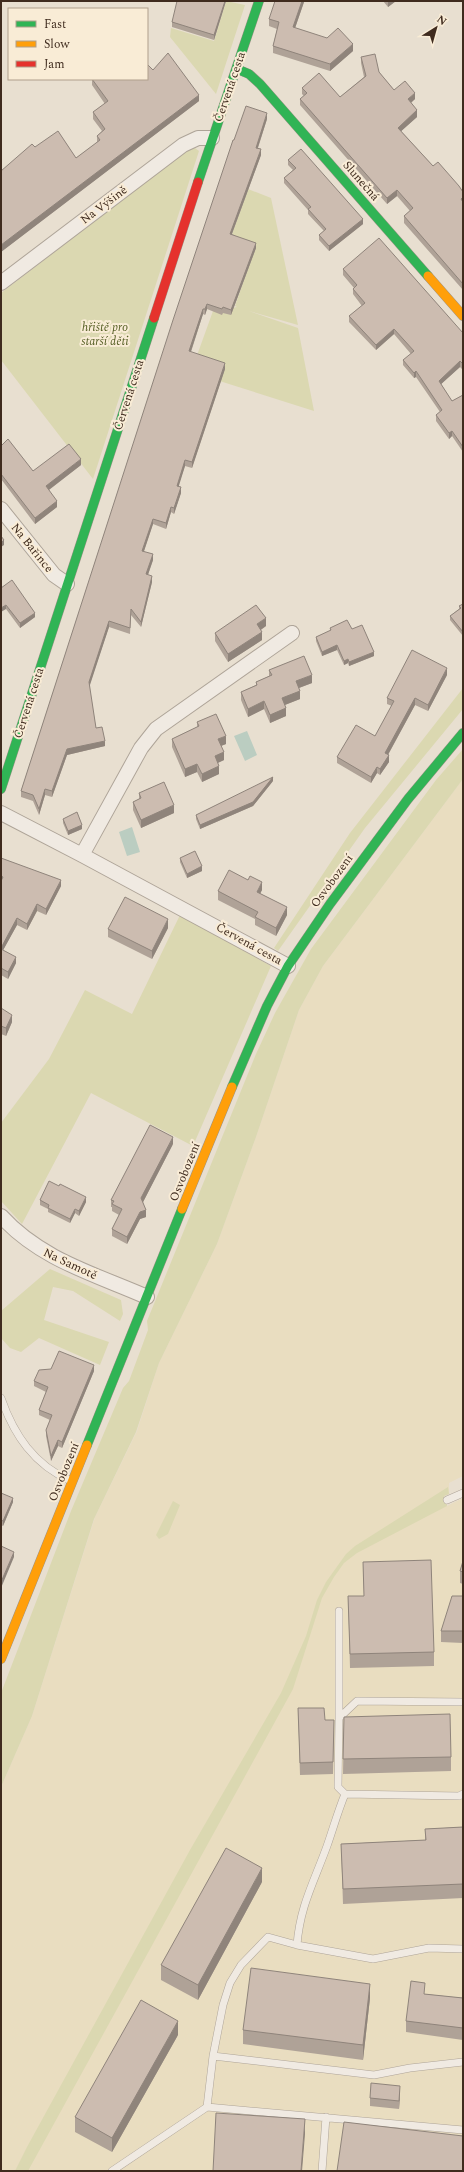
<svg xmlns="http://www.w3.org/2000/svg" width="464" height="2172" viewBox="0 0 464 2172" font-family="Spectral,serif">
<rect width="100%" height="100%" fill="#e8dfd0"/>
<path fill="#e9ddc0" d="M463 779V1476L449 1483V1494L444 1496 447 1506 463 1498V2171H1V1787L32 1716 95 1517 137 1431 159 1363 217 1244 256 1137 299 1010 323 966Z"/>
<path fill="#dbd8b1" d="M226 1 245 5 216 94 170 37 171 28 214 41Z
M195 148 199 151 93 479 1 360V293L189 149Z
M248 189 271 198 298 325 249 311 298 328 314 411 191 372 213 311 237 307 235 306 256 245 231 237Z
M463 688V709L365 828 278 951 274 948 350 833Z
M463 749V779L323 966 299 1010 256 1137 217 1244 159 1363 136 1432 94 1519 32 1716 1 1787V1693L71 1511 123 1388 129 1381 148 1330 147 1321 256 1054 275 1013 311 949 436 780Z
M180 915 271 966 193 1146 91 1093 22 1224 1 1201V1123L49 1059 85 990 132 1014Z
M50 1269 121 1300 123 1314 120 1321 73 1291 53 1287 44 1320 109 1342 100 1365 39 1338 21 1352 10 1348 1 1338V1311Z
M448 1487 449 1494 444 1496 447 1506 357 1553 344 1563 334 1577 322 1598 293 1689 28 2171H15L27 2147 190 1850 281 1693 306 1636 317 1600 326 1582 346 1554 355 1546Z
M173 1501 180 1505 168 1534 159 1539 156 1535Z"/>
<path fill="#bbcdc1" d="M247 731 257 755 245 761 234 736Z
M132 827 140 852 127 856 119 832Z"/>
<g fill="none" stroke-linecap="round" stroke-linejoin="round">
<defs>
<path id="lane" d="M1 1398C14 1435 34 1465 71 1481
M447 1500 463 1493
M339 1611V1718
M463 1702 357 1701 339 1718 338 1787 345 1794 459 1796 463 1794
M297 1945C300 1906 314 1882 327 1846 333 1829 338 1811 345 1794
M463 1949 429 1948 373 1959 297 1945 268 1937 241 1965 230 1983 223 2005 213 2056 207 2107 463 2130
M213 2056 374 2075 410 2068 463 2062
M112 2171 207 2107
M322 2171 326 2117"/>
<path id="street" d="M1 283 183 145 198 138H212
M1 509 54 575 67 584
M1 813 82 855 288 966
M82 855 141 748 156 729 292 633
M1 1216C41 1260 95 1274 147 1297"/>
<path id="fast" d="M237 69 249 74 260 84 428 276
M198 182 259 1
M1 789 154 318
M232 1087 267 1006 288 966 330 904 408 799 463 733
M87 1445 182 1209"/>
<path id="slow" d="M428 276 463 316
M182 1209 232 1087
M1 1659 87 1445"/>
<path id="jam" d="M154 318 198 182"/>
</defs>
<use href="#lane" stroke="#aea498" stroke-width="8"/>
<use href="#street" stroke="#aea498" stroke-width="16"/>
<use href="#fast" stroke="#9d9388" stroke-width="10"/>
<use href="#slow" stroke="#9d9388" stroke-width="10"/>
<use href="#jam" stroke="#9d9388" stroke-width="10"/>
<use href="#lane" stroke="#f0eae2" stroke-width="7"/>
<use href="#street" stroke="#f0eae2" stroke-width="14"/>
<use href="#fast" stroke="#30b455" stroke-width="9"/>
<use href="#slow" stroke="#ff9f0a" stroke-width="9"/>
<use href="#jam" stroke="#e5322d" stroke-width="9"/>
</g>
<path fill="#afa297" d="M226 1 214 40 172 27V22Z
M383 1H396L388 7Z
M304 2 295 28 353 51 330 71 273 53V46L277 29 269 26V19Z
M361 57 379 72 394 90 415 99 411 103 417 117 401 131 433 166 463 192V290L404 223V216L410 211 397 196 387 204 300 105V99L304 96 302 94V88L340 97 364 77 361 63Z
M153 70 199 101 1 252 35 147 76 158 97 143V136L102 131 93 119V112L105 104 92 85V79Z
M267 119 258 148 261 155 232 234 256 248 231 315 223 313 222 315 207 309 205 315 203 314 191 352 225 369 192 468 185 466 178 486 181 493 174 514 171 512 166 529 153 524 144 551 153 560 148 575 152 582 141 627 131 615 130 634 109 627 89 686 96 728 105 746 67 755 52 797 45 795 39 815 33 801 21 797V791L234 140Z
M288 160 363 224 329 251 319 240V235L324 231 308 214V210L284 183V178L293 170 288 165Z
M343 269 463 333V370L460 367 441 384 452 401 463 395V452L452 436 449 439 436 421V415L440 412 416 377 414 378 403 365V360L411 354 394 334 376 350 349 322V316L362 306 353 294V289L354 288 343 275Z
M1 444 33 471 81 465 49 490 57 507 35 524 1 479Z
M1 588 35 617 20 628 6 609Z
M463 604V636L450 620V616L459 609V606Z
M266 626 261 630 262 640 228 662 215 641V633Z
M330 628 352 629 374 656 349 666 348 663 344 665 337 650 322 656 316 641V637L330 631Z
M269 670 312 683 299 688 300 699 285 705 286 716 270 723 264 709 248 717 241 700V692L256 685V682L269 676Z
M447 675 428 711 415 705 388 755 389 762 380 775 377 773 371 783 337 763V757L375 736 392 706 387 704V698Z
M197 722 226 744 221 746 224 760 218 763 219 774 202 782 197 772 185 777 172 747V739L197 727Z
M273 781 253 806 200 829 196 819V815Z
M139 793 174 813 141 828 133 810V802L139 799Z
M63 819 82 829 68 835 63 823Z
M1 858 61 886 46 915 37 911 27 930 17 925 3 950 16 963 8 979 1 975Z
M180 858 202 871 187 878 180 862Z
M262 890 260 893 287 915 276 936 255 925V919L218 900V891Z
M168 928 152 959 108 937V929Z
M1 1008 12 1022 6 1036 1 1034Z
M173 1144 143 1202 146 1217 140 1219 127 1244 112 1236V1229L119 1215 112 1211V1207H111V1200Z
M59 1186 86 1202 79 1216 75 1213 70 1223 48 1212V1209L40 1205V1200Z
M94 1371 62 1448 58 1446 51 1461 46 1436V1430L50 1420 39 1415V1410L46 1392 34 1386V1381Z
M1 1493 13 1502 3 1526 1 1525Z
M463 1561V1584L460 1583V1571Z
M363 1562 434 1652V1666L350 1668 348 1596H364Z
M463 1596V1643L441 1642V1631Z
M298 1708 325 1720H334L333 1774 300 1775Z
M344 1717 451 1757V1771L343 1774Z
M463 1827V1898L343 1904 341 1844 425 1840V1829Z
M262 1882 198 2000 161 1980V1965Z
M425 1994 463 1998V2040L406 2032V2021Z
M370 1998 363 2060 243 2044V2030Z
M178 2035 112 2152 75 2132V2117Z
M400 2094 399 2109 370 2106V2098Z"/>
<path fill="#8f847b" d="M225 1H226L214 40V35Z
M302 1H305L304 2 293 34V27Z
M388 1H396L388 7Z
M353 44V51L330 71V64Z
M415 93V99L408 105V99Z
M199 95V101L1 252V245Z
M417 110V117L398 134V128Z
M267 113V119L256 153V148Z
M261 149V155L230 239V234Z
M397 190V196L387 204V198Z
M363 219V224L329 251V246Z
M256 243V248L231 315V310Z
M207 304V309L205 315V309Z
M203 309V314L189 357V351Z
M394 329V334L376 350V345Z
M460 361V367L439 386V381Z
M225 363V369L192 468V462Z
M416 371V377L414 378V373Z
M452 431V436L449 439V433Z
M81 459V465L46 492V486Z
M185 460V466L177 492V486Z
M181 487V493L174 514V508Z
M57 501V507L35 524V518Z
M171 507V512L166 529V523Z
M153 519V524L142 557V551Z
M4 540V545L1 547V543Z
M153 554V560L146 580V574Z
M152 576V582L141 627V622Z
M6 605V609L1 612V608Z
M35 613V617L20 628V623Z
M266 618V626L257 632V624Z
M109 621V627L89 688V682Z
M262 632V640L228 662V654Z
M337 645V650L322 656V652Z
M374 652V656L349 666V662Z
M348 659V663L344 665V661Z
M447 668V675L428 711V705Z
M312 675V683L296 689V681Z
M300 691V699L282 706V698Z
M415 698V705L385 760V753Z
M264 701V709L248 717V709Z
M286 708V716L270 723V715Z
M226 736V744L218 747V739Z
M105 741V746L67 755 52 797V791L67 749Z
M224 752V760L215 764V756Z
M389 755V762L380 775V769Z
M197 764V772L185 777V769Z
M219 766V774L202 782V774Z
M377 767V773L371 783V777Z
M273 777V781L253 806 200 829V825Z
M45 789V795L39 815V809Z
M174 805V813L141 828V820Z
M82 825V829L68 835V831Z
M202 866V871L187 878V874Z
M61 880V886L46 915V909Z
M262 882V890L257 900V892Z
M37 904V911L27 930V924Z
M287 907V915L276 936V928Z
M17 918V925L1 954V948Z
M168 919V928L152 959V951Z
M16 957V963L8 979V972Z
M12 1015V1022L6 1036V1028Z
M173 1137V1144L141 1206V1198Z
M86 1197V1202L79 1216V1211Z
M75 1209V1213L70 1223V1219Z
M146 1210V1217L140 1219 127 1244V1237L140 1212Z
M94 1365V1371L62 1448V1442Z
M58 1440V1446L51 1461V1456Z
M13 1498V1502L3 1526V1521Z
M14 1552V1557L1 1588V1582Z
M262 1868V1882L198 2000V1985Z
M370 1984V1998L363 2060V2045Z
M178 2021V2035L112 2152V2138Z
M400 2086V2094L399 2109V2101Z
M305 2119V2134L302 2171H301Z"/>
<path fill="#ccbcb0" stroke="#8f847b" d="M177 1H225L214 35 172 22Z
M275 1H302L293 27 327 38 338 28 353 44 330 64 273 46 279 22 269 19Z
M168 53 199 95 1 245V171L32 144 35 147 58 131 76 158 100 140 97 136 105 129 93 112 108 101 92 79H147V64L153 70Z
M375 54 379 72 394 90 405 81 415 93 408 99 417 110 398 128 433 166 438 162 459 186 463 192V197L461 199 463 202V284L404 216 413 208 397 190 387 198 300 99 307 93 302 88 319 73 340 97 366 76 361 57Z
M246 106 267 113 256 148 261 149 230 234 256 243 231 310 223 307 222 309 207 304 205 309H203L189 351 225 363 192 462 185 460 177 486 181 487 174 508 171 507 166 523 153 519 142 551 153 554 146 574 152 576 141 622 131 609 130 628 109 621 89 682 96 728 102 727 105 741 67 749 52 791 45 789 39 809 33 795 21 791 173 320 233 140H234Z
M301 149 363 219 329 246 319 235 326 229 308 209 311 207 284 178 296 168 288 160Z
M379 238 463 333V364L460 361 439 381 452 401 463 395V447L452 431 449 433 436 415 442 410 416 371 414 373 403 360 414 351 394 329 376 345 349 316 365 303 353 289 357 285 343 269Z
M8 439 33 471 69 444 81 459 46 486 57 501 35 518 1 474V444L2 445Z
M1 536 4 540 1 543Z
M12 580 35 613 20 623 6 605 1 608V588Z
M463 604V632L450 616 461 608 459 606Z
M256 605 266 618 257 624 262 632 228 654 215 633Z
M347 620 352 629 362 625 374 652 349 662 348 659 344 661 337 645 322 652 316 637 331 630 330 628Z
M412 650 447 668 428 705 415 698 385 753 389 755 380 769 377 767 371 777 337 757 356 725 375 736 394 701 387 698Z
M304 656 312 675 296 681 300 691 282 698 286 708 270 715 264 701 248 709 241 692 257 685 256 682 272 675 269 670Z
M216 714 226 736 218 739 224 752 215 756 219 766 202 774 197 764 185 769 172 739 199 726 197 722Z
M273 777 253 802 200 825 196 815Z
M164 782 174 805 141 820 133 802 141 798 139 793Z
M77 812 82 825 68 831 63 819Z
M195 851 202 866 187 874 180 858Z
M1 858 61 880 46 909 37 904 27 924 17 918 1 948V881L3 877 1 876Z
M229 870 248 880 250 876 262 882 257 892 287 907 276 928 255 917 258 912 218 891Z
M125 897 168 919 152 951 108 929Z
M1 949 16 957 8 972 1 968Z
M1 1008 12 1015 6 1028 1 1026Z
M150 1125 173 1137 141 1198 146 1210 140 1212 127 1237 112 1229 122 1209 112 1204 114 1201 111 1200Z
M49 1181 59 1186 60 1184 86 1197 79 1211 75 1209 70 1219 48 1208 49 1205 40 1200Z
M59 1351 94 1365 62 1442 58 1440 51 1456 46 1430 52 1415 39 1410 48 1387 34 1381 39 1370 51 1369Z
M1 1493 13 1498 3 1521 1 1520Z
M1 1546 14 1552 1 1582Z
M431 1560 434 1652 350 1654 348 1596H364L363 1562Z
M463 1561V1572L460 1571Z
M452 1596H463V1631H441Z
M298 1708H324L325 1720H334L333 1762 300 1763Z
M450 1714 451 1757 343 1759 344 1717Z
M463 1827V1884L343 1889 341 1844 426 1840 425 1829Z
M226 1848 262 1868 198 1985 161 1965Z
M251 1968 370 1984 363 2045 243 2030Z
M411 1981 425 1983 424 1994 463 1998V2028L406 2021Z
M141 2000 178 2021 112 2138 75 2117Z
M371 2083 400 2086 399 2101 370 2098Z
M216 2113 305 2119 301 2171H213Z
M344 2122 463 2136V2171H337Z"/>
<g text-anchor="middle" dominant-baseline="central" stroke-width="4" stroke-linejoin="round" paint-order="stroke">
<g font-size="12" fill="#3f2b1e" stroke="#f9ecd6">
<text transform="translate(230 87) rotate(-71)">Červená cesta</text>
<text transform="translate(361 181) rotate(49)">Slunečná</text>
<text transform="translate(104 205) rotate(-37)">Na Výšině</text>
<text transform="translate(129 395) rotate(-72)">Červená cesta</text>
<text transform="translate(32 548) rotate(51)">Na Bařince</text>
<text transform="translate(29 703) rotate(-72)">Červená cesta</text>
<text transform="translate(332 881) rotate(-54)">Osvobození</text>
<text transform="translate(249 944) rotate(29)">Červená cesta</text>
<text transform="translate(185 1172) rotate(-68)">Osvobození</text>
<text transform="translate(70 1264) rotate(25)">Na Samotě</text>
<text transform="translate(64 1472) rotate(-68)">Osvobození</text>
</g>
<g font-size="12" font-style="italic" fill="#545d23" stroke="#f9ecd6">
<text x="105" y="327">hřiště pro<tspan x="105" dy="14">starší děti</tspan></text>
</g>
</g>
<rect width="464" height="2172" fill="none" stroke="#3f2b1e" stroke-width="4"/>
<rect x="8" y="8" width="140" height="72" fill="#f9ecd6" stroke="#af9f8c"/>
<rect x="16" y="21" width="20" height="6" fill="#30b455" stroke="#af9f8c"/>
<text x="44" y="28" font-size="12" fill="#3f2b1e">Fast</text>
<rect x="16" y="41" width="20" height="6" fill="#ff9f0a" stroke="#af9f8c"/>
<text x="44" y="48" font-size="12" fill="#3f2b1e">Slow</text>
<rect x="16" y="61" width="20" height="6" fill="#e5322d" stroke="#af9f8c"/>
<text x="44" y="68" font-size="12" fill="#3f2b1e">Jam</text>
<g transform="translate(436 28) rotate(37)" stroke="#f9ecd6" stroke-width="3" paint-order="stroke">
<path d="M0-3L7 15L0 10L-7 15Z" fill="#3f2b1e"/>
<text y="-6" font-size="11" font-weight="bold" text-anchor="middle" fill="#3f2b1e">N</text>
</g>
</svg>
